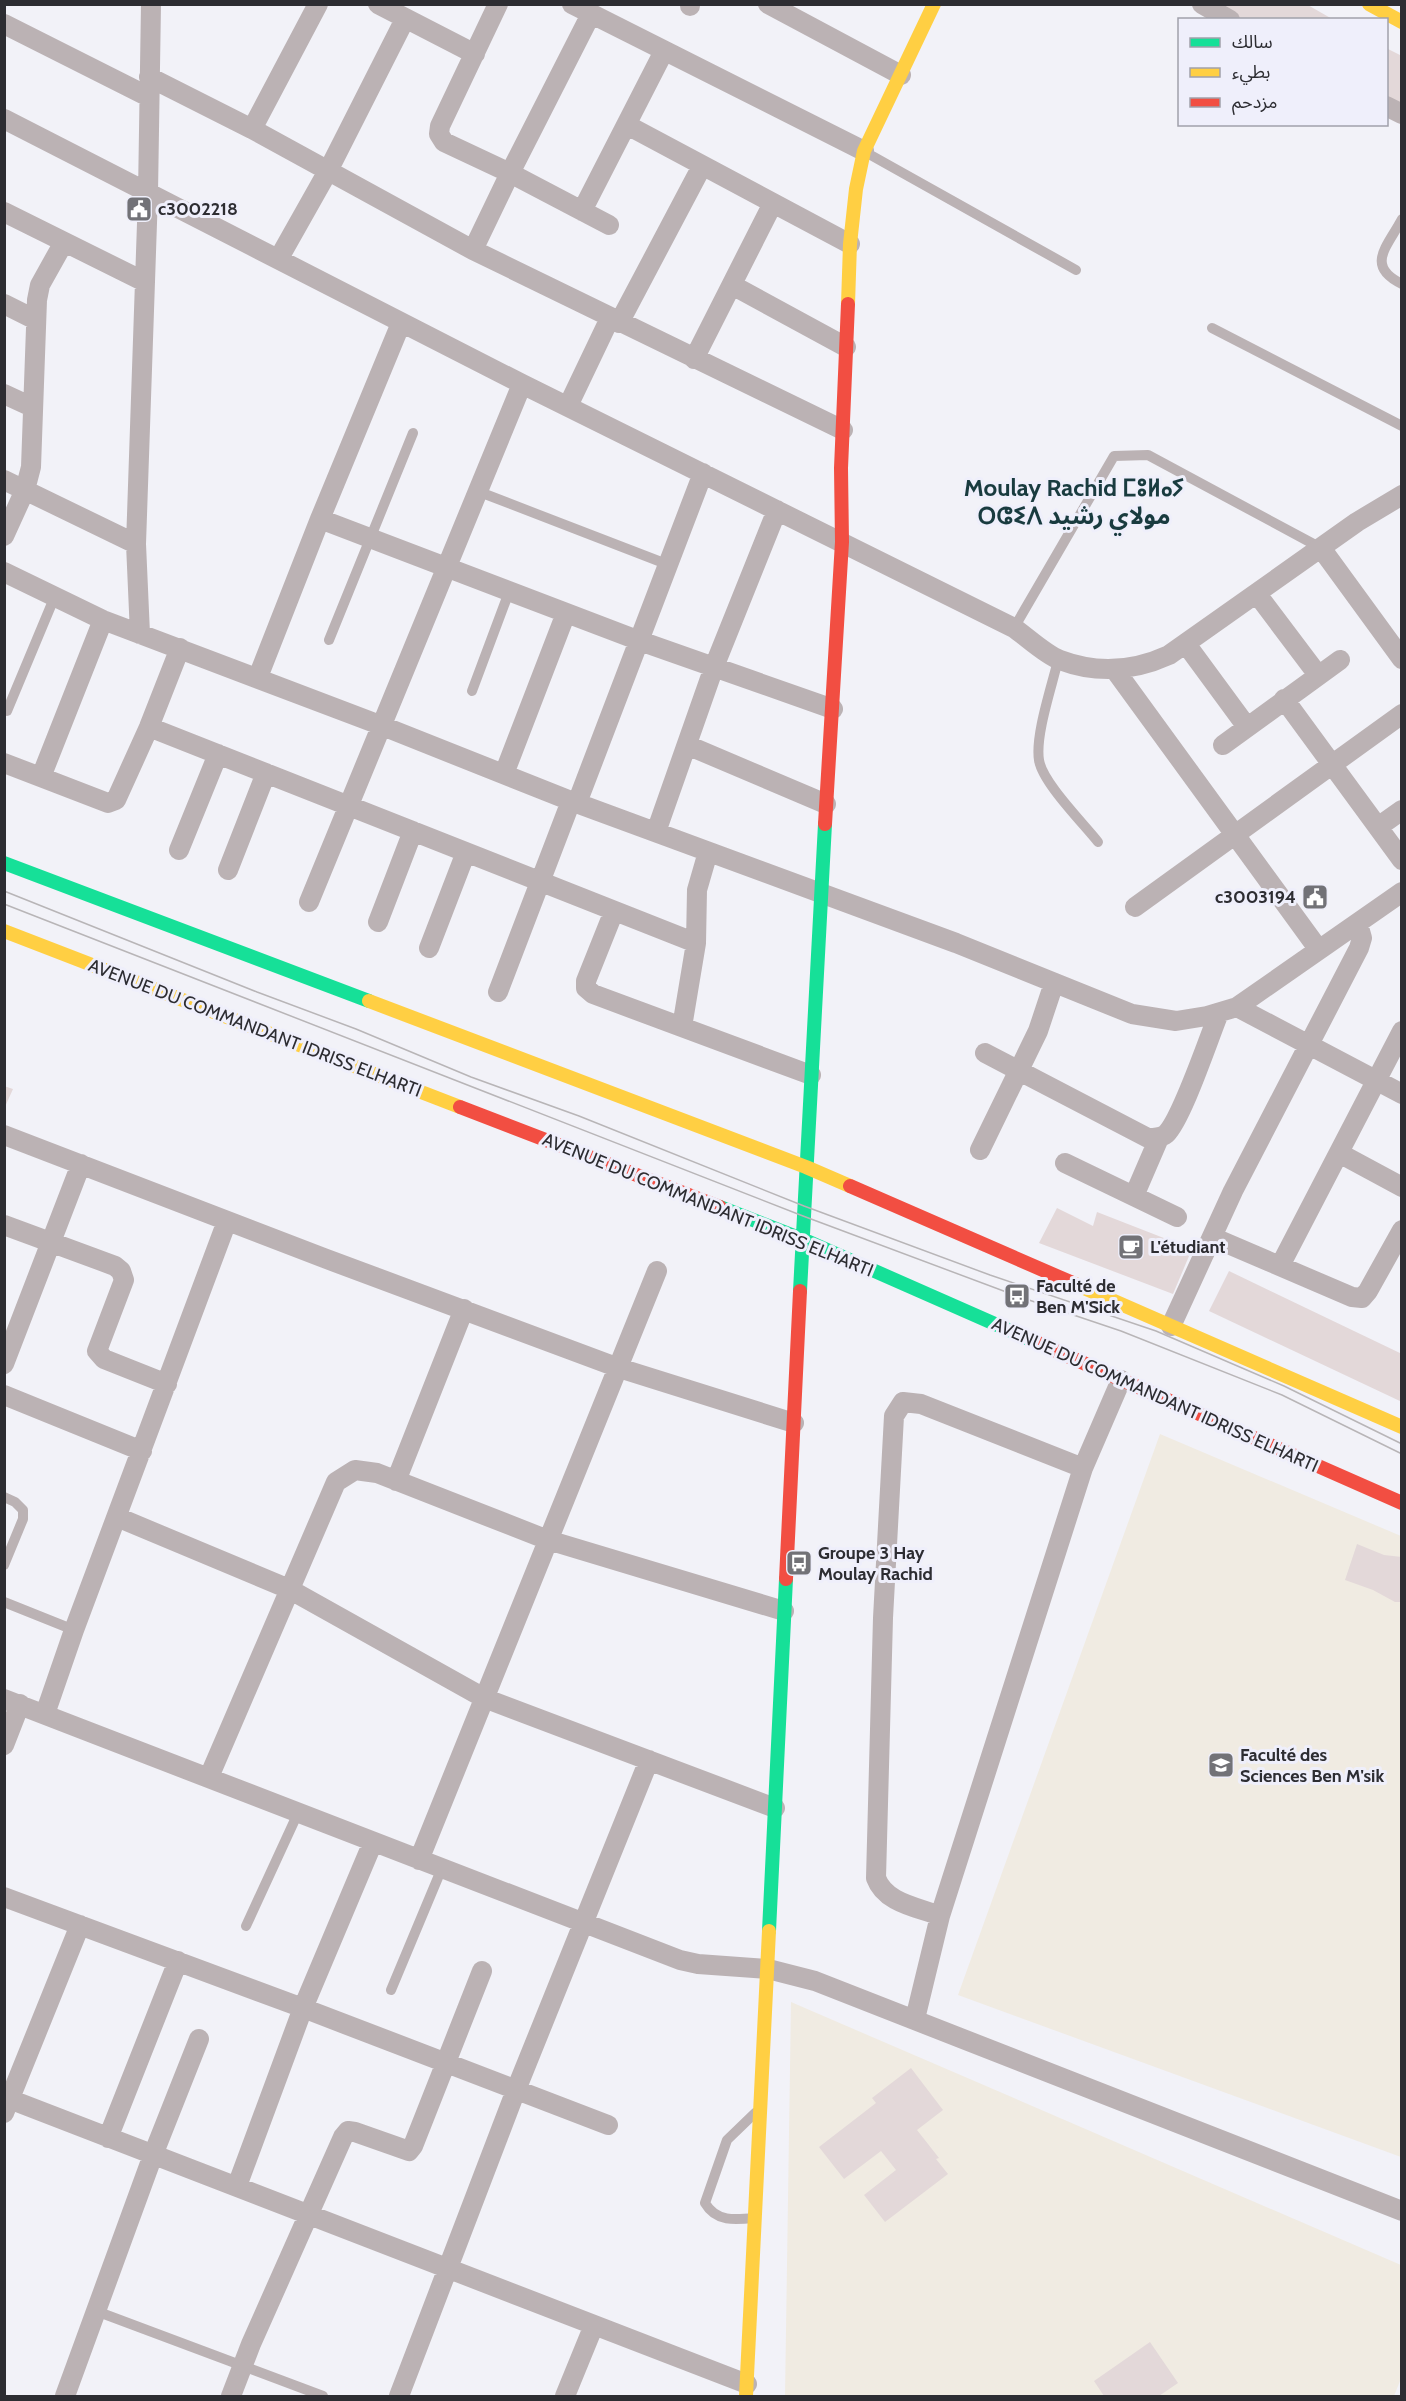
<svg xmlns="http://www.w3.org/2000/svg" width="1406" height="2401" viewBox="0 0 1406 2401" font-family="Cabin,'Noto Sans Arabic','Noto Sans Tifinagh',sans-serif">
<rect width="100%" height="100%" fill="#f2f2f8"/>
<path fill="#f0ebe2" d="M1160 1434 1401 1536V2157L958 1995Z
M791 2002 1401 2265 1402 2376 1394 2396H785Z"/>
<path fill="#e3d8d9" d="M1213 4H1306L1334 20H1241Z
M1386 48 1402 56V105L1386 97Z
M4 1086 13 1089 4 1109Z
M1057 1208 1093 1226 1097 1212 1192 1249 1173 1294 1039 1243Z
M1229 1271 1402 1354V1402L1209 1311Z
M1357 1544 1384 1555 1402 1557V1602H1395L1373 1590 1345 1580Z
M911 2068 943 2110 917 2130 939 2158 936 2159 948 2174 885 2222 864 2195 896 2170 881 2151 844 2179 819 2147 876 2103 872 2098Z
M1150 2342 1178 2383 1159 2396H1104L1094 2381Z"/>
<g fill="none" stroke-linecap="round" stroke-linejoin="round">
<path stroke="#bbb2b4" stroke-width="10" d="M867 153 1076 270
M1402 219C1387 247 1365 266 1402 284
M1212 328 1402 426
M477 491 669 565
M1014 628 1114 456 1148 455 1321 548
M329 640 413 433
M1058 660C1052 686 1035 735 1039 760 1042 782 1083 823 1098 842
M472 691 509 592
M7 711 55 596
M4 1497 15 1502 23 1510V1519L4 1565
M4 1602 74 1630
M246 1926 298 1813
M391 1990 442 1868
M754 2218C735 2220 716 2222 705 2203L727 2140 755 2113
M96 2311 323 2396"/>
<path stroke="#bbb2b4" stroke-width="20" d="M378 4 475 54
M498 4 440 126 439 134 444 142 510 173 591 14
M572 4 864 151
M768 4 901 75
M1202 4 1230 20
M690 6V4
M4 24 149 97
M149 77 252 129 473 250 843 430
M1386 106 1402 114
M4 119 522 384 1014 628C1027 637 1046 655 1060 660 1097 674 1134 671 1169 655L1357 522 1402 495
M627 125 850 244
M252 129 318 4
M582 211 664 51
M4 212 145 282
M473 250 510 173 609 225
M279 258 328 171 405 19
M732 285 846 347
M4 304 36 320
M619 323 702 166
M694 359 773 203
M4 394 32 407
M568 406 610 318
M4 480 136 544
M320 519 640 641 833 709
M4 536 25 490 31 467 37 300 40 285 64 242
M1321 548 1402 659
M4 572 103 620 380 725 571 801 956 943 1132 1014 1176 1021 1207 1016 1237 1007 1402 892
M1257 594 1318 675
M140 634 136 544 148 194 151 4
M1186 644 1247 727
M1115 670 1319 950
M258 677 320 519 401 323
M1284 699 1402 860
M149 727 696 943
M687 745 826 804
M1223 745 1340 660
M4 763 108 803 116 800 149 727 180 648
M504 774 566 613
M41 777 103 620
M577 803 703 473
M1378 827 1402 810
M656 832 714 667 777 510
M179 850 218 754
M228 870 266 773
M309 902 522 384
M1135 907 1402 714
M614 911 586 981V988L593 994 811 1075
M378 922 413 831
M429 948 466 852
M498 992 571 801
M1237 1007 1402 1094
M682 1027 696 943 697 890 708 852
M985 1053 1148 1138C1155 1138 1161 1138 1166 1134 1182 1119 1209 1037 1219 1013
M4 1135 324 1258 619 1368 794 1423
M980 1150 1038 1031 1054 983
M1339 1153 1402 1187
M1065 1163 1177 1217
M1134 1196 1159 1138
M4 1225 115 1266 121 1271 124 1280 97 1351 104 1359 167 1384
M1212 1237 1352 1297 1362 1298 1368 1291 1402 1230
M1281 1264 1402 1031
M1171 1326 1233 1191 1359 948 1362 938 1358 924
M4 1364 81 1164
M4 1395 142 1451
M396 1481 464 1309
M117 1517 289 1589 484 1698 775 1808
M4 1699 680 1960 698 1964 768 1969 815 1981 1402 2211
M45 1714 74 1630 227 1221
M4 1745 20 1704
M209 1777 336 1482 355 1470 377 1473 548 1540 784 1611
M419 1860 657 1271
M4 1897 303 2008 608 2125
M940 1916C917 1907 885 1903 876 1878L883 1618 894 1416 903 1402 921 1404 1083 1468
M915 2019 940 1916 1083 1468 1121 1380
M4 2097 747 2384
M4 2113 80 1925
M108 2138 178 1961
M237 2186 303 2008 373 1842
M65 2396 153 2155 199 2039
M231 2396 251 2344 343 2137 348 2131 355 2132 409 2151 413 2146 482 1971
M399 2396 516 2090 649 1760
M565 2396 594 2325"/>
<path stroke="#16e098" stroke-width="14" d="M4 863 369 1001
M720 1207 802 1239 1038 1343
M800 1291 825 824
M769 1931 786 1579"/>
<path stroke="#ffcf43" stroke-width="14" d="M1369 4 1402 22
M848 304 850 244 856 189 864 151 934 4
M4 931 460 1107
M369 1001 806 1167 850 1186
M1075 1284 1402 1427
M746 2396 769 1931"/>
<path stroke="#f24e42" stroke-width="14" d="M825 824 842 542 841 468 848 304
M460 1107 720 1207
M850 1186 1075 1284
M1038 1343 1402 1503
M786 1579 800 1291"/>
<path stroke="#b8b5b7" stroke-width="1.5" d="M4 891 257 992 356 1029 471 1077 579 1116 804 1206 990 1275 1156 1331 1284 1386 1402 1444
M4 904 803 1216 1017 1296 1121 1331 1282 1395 1402 1454"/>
</g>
<defs>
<symbol id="civic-square" viewBox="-11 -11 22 22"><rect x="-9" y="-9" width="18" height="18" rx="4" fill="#727277" stroke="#efeffb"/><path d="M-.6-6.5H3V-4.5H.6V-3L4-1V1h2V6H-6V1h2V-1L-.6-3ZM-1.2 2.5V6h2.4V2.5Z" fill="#fff"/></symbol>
<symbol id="cafe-square" viewBox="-11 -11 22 22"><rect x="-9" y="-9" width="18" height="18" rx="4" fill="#727277" stroke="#efeffb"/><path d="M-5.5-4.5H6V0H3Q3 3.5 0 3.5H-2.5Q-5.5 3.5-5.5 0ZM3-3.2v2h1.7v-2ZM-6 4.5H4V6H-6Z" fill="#fff"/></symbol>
<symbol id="bus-square" viewBox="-11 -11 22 22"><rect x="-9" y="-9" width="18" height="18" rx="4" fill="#727277" stroke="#efeffb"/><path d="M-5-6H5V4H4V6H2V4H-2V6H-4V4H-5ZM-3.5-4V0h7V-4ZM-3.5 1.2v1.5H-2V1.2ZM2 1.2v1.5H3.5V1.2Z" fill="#fff"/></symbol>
<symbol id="university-square" viewBox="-11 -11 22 22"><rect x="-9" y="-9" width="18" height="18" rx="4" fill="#727277" stroke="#efeffb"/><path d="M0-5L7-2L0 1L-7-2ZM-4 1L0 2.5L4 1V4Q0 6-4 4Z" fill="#fff"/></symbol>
</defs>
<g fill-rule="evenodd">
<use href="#civic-square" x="124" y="194" width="30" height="30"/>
<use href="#civic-square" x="1300" y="882" width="30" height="30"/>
<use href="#cafe-square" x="1116" y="1232" width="30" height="30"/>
<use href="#bus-square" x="1002" y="1281" width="30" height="30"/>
<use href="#bus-square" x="784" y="1548" width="30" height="30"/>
<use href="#university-square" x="1206" y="1750" width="30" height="30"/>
</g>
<g text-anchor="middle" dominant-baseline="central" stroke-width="6" stroke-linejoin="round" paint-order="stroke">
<g font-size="18" font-weight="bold" fill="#2d2d32" stroke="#efeffb" text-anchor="start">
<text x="158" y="209">c3002218</text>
<text x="1296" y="897" text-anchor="end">c3003194</text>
<text x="1150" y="1247">L'étudiant</text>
<text x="1036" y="1286">Faculté de<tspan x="1036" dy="21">Ben M'Sick</tspan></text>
<text x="818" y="1553">Groupe 3 Hay<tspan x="818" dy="21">Moulay Rachid</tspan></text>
<text x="1240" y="1755">Faculté des<tspan x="1240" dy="21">Sciences Ben M'sik</tspan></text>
</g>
<g font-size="18" fill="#2d2d32" stroke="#efeffb">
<text transform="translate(255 1028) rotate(21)">AVENUE DU COMMANDANT IDRISS ELHARTI</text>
<text transform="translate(708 1205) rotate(22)">AVENUE DU COMMANDANT IDRISS ELHARTI</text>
<text transform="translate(1155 1395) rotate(24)">AVENUE DU COMMANDANT IDRISS ELHARTI</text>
</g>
<g font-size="24" font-weight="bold" fill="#193b3f" stroke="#efeffb">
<text x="1074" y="487">Moulay Rachid ⵎⵓⵍⴰⵢ<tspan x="1074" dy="28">ⵔⵛⵉⴷ مولاي رشيد</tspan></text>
</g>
</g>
<rect width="1406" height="2401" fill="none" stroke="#2d2d32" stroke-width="12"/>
<rect x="1178" y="18" width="210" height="108" fill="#efeffb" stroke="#a1a1ab" stroke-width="1.5"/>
<rect x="1190" y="38" width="30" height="9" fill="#16e098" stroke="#a1a1ab" stroke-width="1.5"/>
<text x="1232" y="48" font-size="18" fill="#2d2d32">سالك</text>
<rect x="1190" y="68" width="30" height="9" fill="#ffcf43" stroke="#a1a1ab" stroke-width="1.5"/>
<text x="1232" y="78" font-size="18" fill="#2d2d32">بطيء</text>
<rect x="1190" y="98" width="30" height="9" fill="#f24e42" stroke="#a1a1ab" stroke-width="1.5"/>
<text x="1232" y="108" font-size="18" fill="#2d2d32">مزدحم</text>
</svg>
